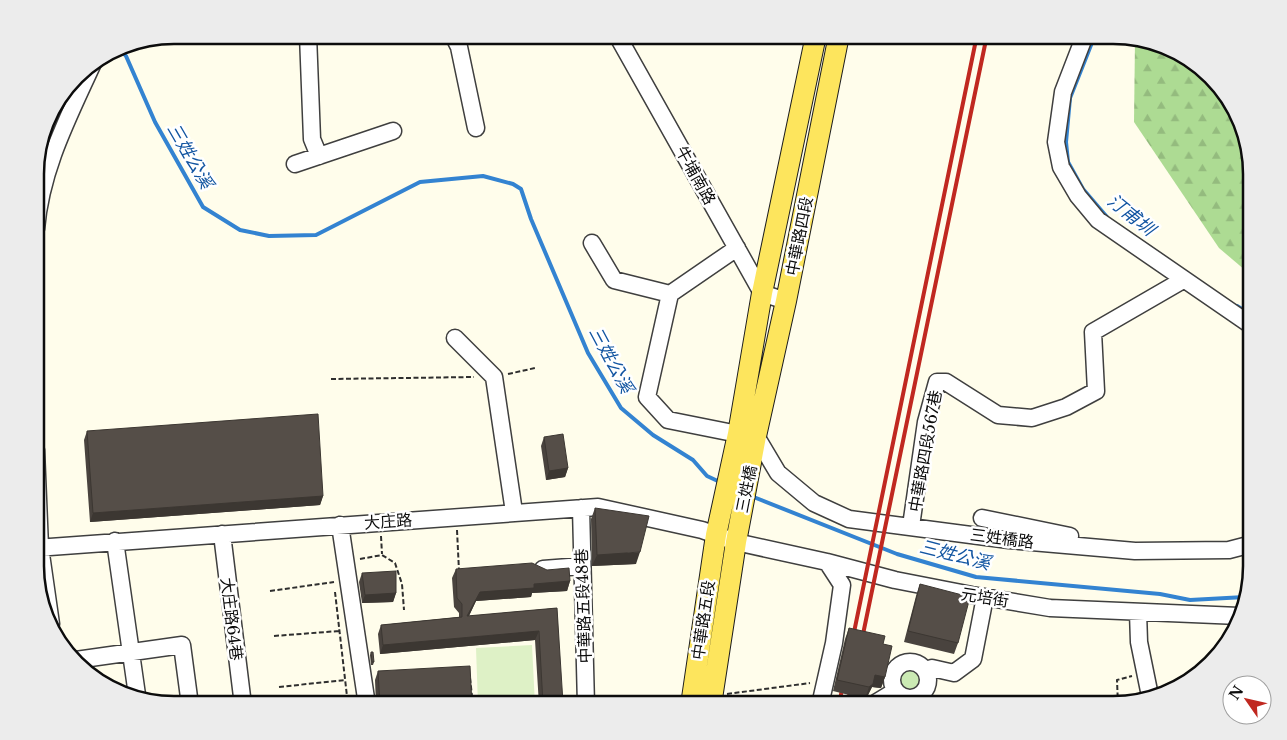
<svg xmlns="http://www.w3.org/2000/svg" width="1287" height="740" viewBox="0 0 1287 740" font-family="'Libre Baskerville','Noto Sans TC',serif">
<defs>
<pattern id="forest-firs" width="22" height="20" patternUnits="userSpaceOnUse" patternTransform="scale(1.25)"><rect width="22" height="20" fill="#addb93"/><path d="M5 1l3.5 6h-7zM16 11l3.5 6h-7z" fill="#94bb7e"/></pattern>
</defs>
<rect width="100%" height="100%" fill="#fffdeb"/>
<path fill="#cbeab4" d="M901 680a9 9 0 1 1 18 0a9 9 0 1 1-18 0Z"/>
<path fill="url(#forest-firs)" d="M1135 41 1182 54 1229 97 1252 165V276L1219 248 1134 122Z"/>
<path fill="#def1c6" d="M532 645 535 705H478L476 648Z"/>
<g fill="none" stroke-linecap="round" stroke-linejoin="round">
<path stroke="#3383d1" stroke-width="4" d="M1095 35 1070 98 1066 142 1068 162 1083 189 1107 217
M118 47 126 56 155 122 203 207 240 230 269 236 316 235 420 182 483 176 513 184 521 189 531 219 588 353 621 408 653 435 693 460 707 476 722 483
M1237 306 1252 315
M751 496 897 554 976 577 1160 594 1190 600 1245 597"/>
<defs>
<path id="minor" d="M308 35 312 139 319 156
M453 35 459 47 476 128
M617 35 762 293 786 301
M1085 35 1063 92 1056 142 1061 167 1078 196 1098 220 1252 326
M295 164 393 131
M36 229C41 169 68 118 93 63
M592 243 614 280 670 294 647 397 668 420 738 434
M670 294 737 248
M455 338 494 377 514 512
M756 436 778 473 814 503 849 519 1009 540 1135 551 1229 550 1252 544
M36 450 40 547 51 624
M581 508 586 705
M982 518 1070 536
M340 525 367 705
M911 526 926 422 937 382H946L998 415 1032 418 1066 407 1096 391 1093 332 1183 280
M222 534 243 705
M115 541 137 695
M36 548 598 507 702 530 736 542 827 562 895 580 972 595 1050 608 1239 616
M543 569 582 566
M1138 612 1139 642 1150 696
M76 660 182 645 190 705
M892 680a18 18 0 1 1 36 0a18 18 0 1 1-36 0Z
M926 671 932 668 954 673 973 659 985 597
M820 705 834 643 842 585 827 562
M872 705 895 691"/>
<path id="major" d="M691 705 716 535 738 434 762 293 816 35
M711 705 736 542 756 436 786 301 839 35"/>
</defs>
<use href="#minor" stroke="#3f3f3f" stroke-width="19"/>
<use href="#major" stroke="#1d1d1d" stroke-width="22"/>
<path stroke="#2e2e2e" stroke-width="2" stroke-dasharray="5 2.5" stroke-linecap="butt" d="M508 374 535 368
M331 379 474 377
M457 530 459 571
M381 536 382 554
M360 559 382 555 395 563 402 584 404 610
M270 591 334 582
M335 592 348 705
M274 636 339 631
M470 678 473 705
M279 687 345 680
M727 694 810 683
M1118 705 1117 680 1132 676"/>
<use href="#minor" stroke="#fff" stroke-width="16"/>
<use href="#major" stroke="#fde55d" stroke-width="20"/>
<path stroke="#c02820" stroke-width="4" d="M852 642 977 35
M861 644 987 35
M839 705 844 679
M847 705 852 683"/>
</g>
<path fill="#49433e" d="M87 431 323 496 320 505 90 522 84 440Z
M544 437 568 468 565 477 546 480 541 446Z
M595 508 636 564 592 566 591 519Z
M456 569 570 581 567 591 532 593 531 597 476 601 469 616 557 608 562 705H539L535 640 380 654 378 634 381 625 459 617V613L454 607 452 578Z
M362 573 396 593 393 602 362 603 359 582Z
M920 584 958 643 954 654 904 642 916 596Z
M849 628 885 677 881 688 872 687 868 695 865 699 833 691 845 639Z
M371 652 374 662 373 665H371L370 655Z
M378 671 472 705H376L375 680Z"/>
<path fill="#3c3732" d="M568 468 565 477 546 480 549 471Z
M323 496 320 505 90 522 93 513Z
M640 552 636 564 592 566 597 555Z
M570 581 567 591 532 593 531 597 476 601 464 626 467 616 480 592 534 584Z
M396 593 393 602 362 603 365 595Z
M539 631 535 640 380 654 383 645Z
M875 675 885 677 881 688 872 687 868 695 865 699 869 687Z
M563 703 562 705H543V704Z"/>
<path fill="#554e48" stroke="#3c3732" d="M318 414 323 496 93 513 87 431Z
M563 434 568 468 549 471 544 437Z
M595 508 649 516 640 552 597 555Z
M532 563 547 570 569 568 570 581 534 584V588L480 592 467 616 557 608 563 703 543 704 539 631 383 645 381 625 462 617V604L457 598 456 569Z
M396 571V593L365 595 362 573Z
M920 584 970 597 958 643 908 631Z
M849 628 885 636 883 644 892 646 885 677 875 675 873 684 869 687 837 680Z
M371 652H373L374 662H372Z
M470 666 472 705H380L378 671Z"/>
<g text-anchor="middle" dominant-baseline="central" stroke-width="5" stroke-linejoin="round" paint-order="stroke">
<g font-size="16" fill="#0c0c0c" stroke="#fff">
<text transform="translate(696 175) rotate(61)">牛埔南路</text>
<text transform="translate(799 236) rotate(-79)">中華路四段</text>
<text transform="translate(925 451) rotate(-80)">中華路四段567巷</text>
<text transform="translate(746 489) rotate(-79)">三姓橋</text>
<text transform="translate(388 521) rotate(-4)">大庄路</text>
<text transform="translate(1002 538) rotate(7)">三姓橋路</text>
<text transform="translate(985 597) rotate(9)">元培街</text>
<text transform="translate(583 606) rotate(-92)">中華路五段48巷</text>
<text transform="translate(232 619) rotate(83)">大庄路64巷</text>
<text transform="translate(703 620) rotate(-82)">中華路五段</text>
</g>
<g font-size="18" font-style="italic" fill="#1255a1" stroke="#fff">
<text transform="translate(190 156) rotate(60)">三姓公溪</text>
<text transform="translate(1131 215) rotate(39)">汀甫圳</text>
<text transform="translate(611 360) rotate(62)">三姓公溪</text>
<text transform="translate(955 555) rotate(14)">三姓公溪</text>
</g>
</g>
<path d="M0 0H1287V740H0ZM174 44H1113A130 130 0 0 1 1243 174V566A130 130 0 0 1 1113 696H174A130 130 0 0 1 44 566V174A130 130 0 0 1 174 44Z" fill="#ececec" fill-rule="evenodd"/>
<path fill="none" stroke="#0c0c0c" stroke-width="2.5" d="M174 44H1113A130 130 0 0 1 1243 174V566A130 130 0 0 1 1113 696H174A130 130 0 0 1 44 566V174A130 130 0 0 1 174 44Z"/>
<g transform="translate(1247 700) rotate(304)"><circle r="24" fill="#ffffff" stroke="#9e9e9e"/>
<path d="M0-4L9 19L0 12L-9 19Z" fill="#c02820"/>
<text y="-8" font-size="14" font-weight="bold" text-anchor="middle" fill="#0c0c0c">N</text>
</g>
</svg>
